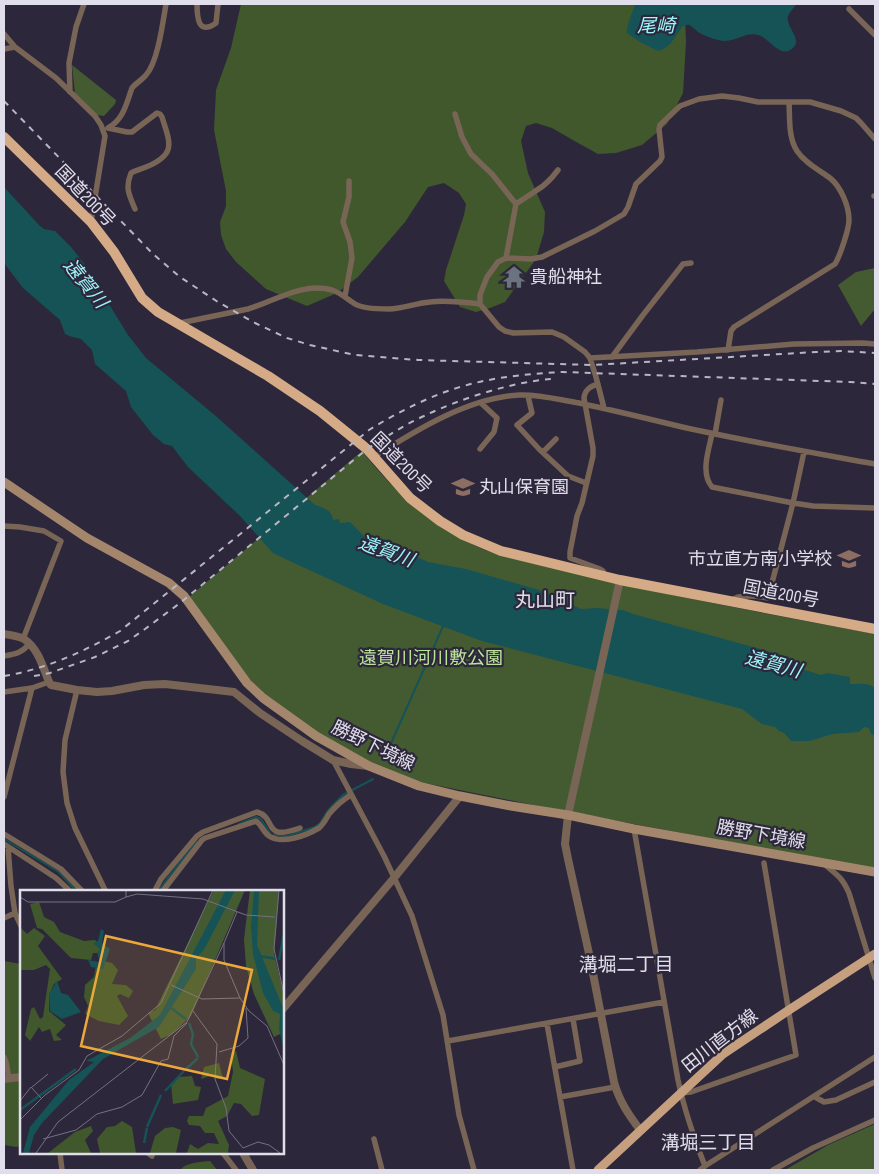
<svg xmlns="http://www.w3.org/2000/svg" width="879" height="1174" viewBox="0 0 879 1174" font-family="'Sofia Sans Condensed','Noto Sans JP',sans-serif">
<rect width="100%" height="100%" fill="#2d273b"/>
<path fill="#445b31" d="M72 65 116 100 115 104 104 116 96 115 75 94Z
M875 268V309L861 326 838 285 856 272Z
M362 451C391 487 424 521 467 542 501 559 542 565 579 574 677 598 776 615 875 634V869L553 809 420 782 383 769 316 732 266 697 247 676 189 597Z
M875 1124V1170H785L828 1145Z"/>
<path fill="#40582b" d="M241 4H680L685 17 686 42 683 93 667 124 642 145 616 153 598 154 578 143 552 128 536 123 526 126 521 141 528 173 545 212 544 232 536 259 505 302 490 308 476 312 460 307 444 281 446 270 464 215 466 204 459 193 444 183 428 187 405 222 358 277 337 293 307 306 266 289 236 262 226 249 221 235 220 222 226 206V191L214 130 216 90 231 48Z
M4 961 21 964V1146L16 1147 4 1145V1074L7 1069 4 1057Z
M210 1161 217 1170H180C187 1162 200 1162 210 1161Z"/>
<path fill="#155356" d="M635 4H797C794 7 790 12 788 16 785 27 803 39 793 48 781 59 771 41 761 36 748 30 737 41 724 41 715 40 705 36 698 32 696 30 692 26 689 25 686 24 685 26 682 27 676 36 669 49 658 51L640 42 627 33C626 26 633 12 635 4Z
M4 187 40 226 44 229 55 231 71 247 83 262 128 335 146 358 217 417 315 505C324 508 332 510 333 520L339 519 340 523 350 522 364 536 372 547 378 546 382 541 398 545 411 554 428 562 466 569 539 590 581 609 597 608 618 610H623L633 614 789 657 792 662H799L805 670 821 675 827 673 850 677V684C860 684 867 682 875 688V736L871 734 869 728 864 727 859 732 832 734 810 741H791L784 733 779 731 775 727 762 724 742 709 482 641 383 604 281 557 273 553 240 516 188 467 172 446 164 444 153 435 131 407 126 391 95 364 92 350 81 339 69 336 65 334 60 320 23 288 4 263Z"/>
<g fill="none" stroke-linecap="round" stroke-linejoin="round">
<path stroke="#155356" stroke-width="2" d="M384 759 444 624
M239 824 256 817 261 819 270 833
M274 835 287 836 315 827 320 823 329 809 343 795 373 779
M4 839 59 872 77 892
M158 892 169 876 197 842"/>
<path stroke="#786556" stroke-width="5.5" d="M197 4C197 17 198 36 216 23L218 4
M849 9 875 35
M4 34 15 47 56 78 95 116 101 125 105 136 91 222
M4 49 15 47
M70 92 69 63 76 27 84 4
M455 114 462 137 471 154 492 174 516 204 506 258
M108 128 127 132H132L157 113 160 114 162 117C170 143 177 154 146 167 141 169 136 170 131 173 125 188 129 195 135 209
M108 128C124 119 126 104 132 88 136 83 142 80 146 75 158 62 163 21 166 4
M874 196H875
M516 204C523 199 530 195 537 190 546 185 552 178 558 170
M345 296 352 258 350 242 343 222 349 197V181
M180 323 248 309C275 301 302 282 332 290 341 293 347 299 355 304 363 309 379 309 389 309 403 309 416 303 430 302 446 300 463 302 480 304
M728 350 731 331 734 327 835 264C840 256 849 229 849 220 849 206 841 187 830 178 819 170 805 163 797 151 788 137 790 118 789 102
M612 357 643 315 683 264 691 263
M590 358 697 352 794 344 863 343 875 344
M598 384C591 386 585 389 584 398L593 448V456L582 503 577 516 570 552V558L600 569 603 571 604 576
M528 396 532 413 517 425 539 449 568 476 586 483
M604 408 596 377 590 358 585 352 564 337 552 332 513 333 505 331 499 327 480 304V295L487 277 498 262 506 258 531 259 542 257 595 231 624 214 628 207 636 184 660 161 662 157 659 129 660 125 680 106 699 99 722 96 739 98 758 102H810L841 111 856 118 861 123 875 139
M712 434C709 449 700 473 712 487L793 503 813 506 875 508
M715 434 721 400
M480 449 494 432 497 418 481 403
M543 452 556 439
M374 457C416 430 468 398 519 395 539 394 560 400 579 403 612 410 645 418 678 426 744 441 809 452 875 464
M4 526 20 527 44 531 61 541 23 639
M731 601C739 593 757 596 768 598L793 503 804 452
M4 656C15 654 22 653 29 644
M77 690 65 740 63 772 67 803 75 828 106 892
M4 692 32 688 49 682
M333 760 384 856 412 916 443 1015 459 1115 474 1170
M4 797 32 688
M634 829 678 1080C684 1109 694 1138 705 1166
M4 834 61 869 83 892
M4 844 56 878 71 892
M8 847 11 886 15 913 21 926
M824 864C837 875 842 877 849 893L875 978
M154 892 161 879 197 836 203 832 257 812C278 818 261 842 300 828
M162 892 202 840 205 838 256 821C262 825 263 832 269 836 282 845 307 835 319 828 324 824 326 819 329 814 335 807 342 800 351 795
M4 918 15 913 16 915
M547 1024 573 1170
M448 1041 664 1002
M4 1057 6 1062 9 1078
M555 1067 580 1061 573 1019
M681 1093 691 1092 796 1055 764 863
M560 1097 615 1087
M815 1097 824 1102 836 1100 875 1082
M374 1139 382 1170
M60 1153 62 1170
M148 1153 152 1156
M223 1153 236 1170
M700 1170 705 1166 875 1057
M773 1170 813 1148 875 1120"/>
<path stroke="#786556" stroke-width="8" d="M620 580 568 815 565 844 568 859 590 958 614 1082C619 1101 629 1115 640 1130
M4 634C10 635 18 636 24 639 38 648 43 667 49 682L51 685 77 690 97 692 112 691 144 685 165 684 234 692 260 713 302 741 333 760 351 764 368 766
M282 1010 394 878 460 796
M4 1079 21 1077
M243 1153 253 1170"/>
<path stroke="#a4866d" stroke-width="9" d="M4 482 87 538 169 583 184 596 247 683 263 698 316 736 369 766 419 786 460 796 511 806 568 815 634 829 875 872"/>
<path stroke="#c69f7e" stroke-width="9" d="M598 1170 723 1054 789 1010 875 954"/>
<path stroke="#d5aa86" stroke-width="10" d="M4 137 91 222 114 252 142 298 158 312 268 376 320 411 367 449 410 498 440 521 463 535 501 551 620 580 875 629"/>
<path stroke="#b9b6c4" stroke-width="2" stroke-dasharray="6 6" stroke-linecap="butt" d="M4 101 153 254 180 277 218 302 255 323 287 338 310 345 355 355 418 360 593 365 816 352 841 351 875 353
M4 676C46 669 83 652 120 631L369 430C393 415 418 402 445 392 483 378 523 374 563 372L850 382 875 384
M34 676 50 673 95 657 128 641 145 629 180 603 367 449C386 437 404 425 424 416 459 399 512 382 551 379"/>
</g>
<defs>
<symbol id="temple-bare" viewBox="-9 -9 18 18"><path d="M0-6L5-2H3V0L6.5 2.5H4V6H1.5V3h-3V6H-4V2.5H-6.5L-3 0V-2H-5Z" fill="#6b7280" stroke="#2d273b" stroke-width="2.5" paint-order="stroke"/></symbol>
<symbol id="school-bare" viewBox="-9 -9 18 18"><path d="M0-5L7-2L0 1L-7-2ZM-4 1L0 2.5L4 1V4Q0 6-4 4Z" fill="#8d6e63" stroke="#2d273b" stroke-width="2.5" paint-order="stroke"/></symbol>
</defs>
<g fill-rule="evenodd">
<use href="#temple-bare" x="498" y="261" width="32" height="32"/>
<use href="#school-bare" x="447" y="471" width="32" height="32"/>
<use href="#school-bare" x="833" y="543" width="32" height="32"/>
</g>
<g text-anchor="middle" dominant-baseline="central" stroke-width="4.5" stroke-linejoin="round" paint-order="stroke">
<g font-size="18" fill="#e1deeb" stroke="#2d273b">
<text transform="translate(85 196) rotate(46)">国道200号</text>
<text transform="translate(401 463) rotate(45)">国道200号</text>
<text transform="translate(781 594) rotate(11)">国道200号</text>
<text transform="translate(373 746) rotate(26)">勝野下境線</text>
<text transform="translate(761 835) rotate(10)">勝野下境線</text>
<text transform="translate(720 1041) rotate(-38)">田川直方線</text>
</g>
<g font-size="18" fill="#e1deeb" stroke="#2d273b" text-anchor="start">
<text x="530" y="277">貴船神社</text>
<text x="479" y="487">丸山保育園</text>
<text x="832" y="559" text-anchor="end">市立直方南小学校</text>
</g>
<g font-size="18" fill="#bbe49b" stroke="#2d273b">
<text x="431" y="658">遠賀川河川敷公園</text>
</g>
<g font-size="19" font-style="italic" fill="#9cf4f9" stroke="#2d273b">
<text x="656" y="26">尾崎</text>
<text transform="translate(85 284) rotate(51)">遠賀川</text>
<text transform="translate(386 552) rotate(20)">遠賀川</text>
<text transform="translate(773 665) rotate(15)">遠賀川</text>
</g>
<g font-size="19" fill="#e1deeb" stroke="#2d273b">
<text x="626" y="965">溝堀二丁目</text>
<text x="708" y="1143">溝堀三丁目</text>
</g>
<g font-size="20" fill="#e1deeb" stroke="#2d273b">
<text x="545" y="601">丸山町</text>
</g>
</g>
<g transform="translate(20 890)">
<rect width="264" height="264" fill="#2d273b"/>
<path d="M194 0H225L171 126 152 144 141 149 128 123 135 120ZM230 0H259L254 64 264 105V142L254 147 234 104 226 76 224 49Z" fill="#445b31"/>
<path d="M19 12 24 27 34 32 40 42 64 51 75 50 83 58 80 63H73L71 70 51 68 22 39 17 38 10 14ZM0 37 7 44 14 38 25 46 18 56 42 89 34 94 29 105V121L46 135 36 145 42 150 34 151 30 139 22 142 19 137 10 151 5 145 11 119 14 117 20 129 23 127 30 79 26 75 14 80H0ZM83 71 92 73 98 80 92 94 106 95 113 101 109 108 100 104 97 106 108 126 99 135 79 131 65 124 68 116 64 107 65 95 74 87 76 75ZM216 161 220 178 245 189 239 225 232 226 221 214 214 213 207 226 198 231 209 255 208 263H167L170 254 178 259 188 253 199 254 194 243H185L180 236 169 235 167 231 169 226H183L186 218 208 206 213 182 211 164ZM199 173 203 188 197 189 193 185 181 189 184 177ZM172 186 175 196 181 197 178 210 153 214 151 194 159 187ZM102 231 112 237 116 263H80L77 249 87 237 95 236ZM71 236 73 241 65 250 71 263H28L55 242ZM153 237 161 240 156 263H130L135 246 145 238Z" fill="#40582b"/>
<path d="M206 0H215L185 58 176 69V79L139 137 83 169 22 233 14 245 9 263H3L10 237 49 190 74 172 66 171 110 148 140 125ZM234 0H239L237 55 264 120V161L259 139 260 124 253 121 243 103 233 64 231 36ZM81 39 84 41 82 53 90 59 83 79 71 77 68 70 80 72 77 63 80 59 73 53 78 51ZM37 91 41 103 48 105 61 122 42 129 30 121 29 104Z" fill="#155356"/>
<path fill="none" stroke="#155356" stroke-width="2.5" d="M240 66 256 69M259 70 264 44M244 85 253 101M151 118 166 129M169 133 173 144 171 154 178 167M165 180 178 168M145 201 164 181M0 220 56 179M127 237 141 205M124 253 127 238"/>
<path fill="none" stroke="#757081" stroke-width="1" d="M106 0V7L117 4 183 9 226 25 255 27M259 0 254 59 264 104M0 7 8 12H95L106 7M217 22 204 53V70L220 108 229 121 247 136 264 175M151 95 182 109 220 108M173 121 197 154 195 189 206 218 209 241 223 258 238 252 249 255 260 263M199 162 219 156 228 148 226 118M12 197 28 184M0 211 11 197 21 208M0 230 25 205 59 180 67 166 102 146 141 113 193 0M23 249 56 240 77 224 102 217 122 205 141 171 148 169 154 146 167 133M16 263 38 232 167 132 204 53"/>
<path fill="#eda83b" fill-opacity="0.15" stroke="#eda83b" stroke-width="2.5" d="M86 46 232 80 207 189 61 156Z"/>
<rect width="264" height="264" fill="none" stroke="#e1deeb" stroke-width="2.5"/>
</g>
<rect width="879" height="1174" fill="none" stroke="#e1deeb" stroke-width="10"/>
</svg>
